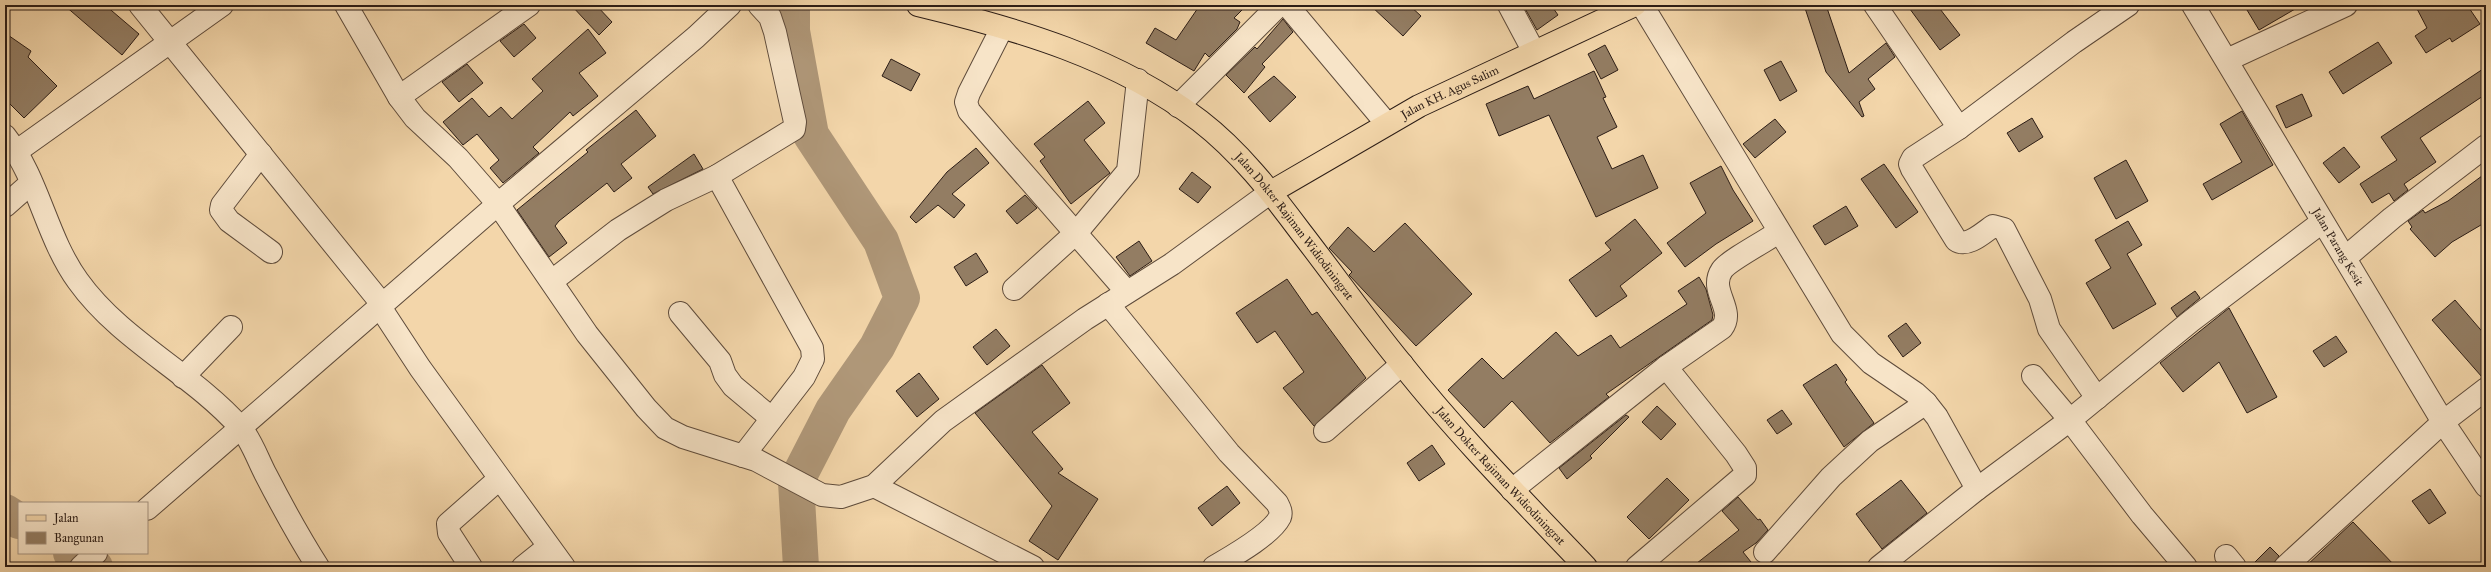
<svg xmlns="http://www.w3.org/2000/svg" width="2491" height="572" viewBox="0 0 2491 572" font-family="'IM FELL Great Primer',serif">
<rect width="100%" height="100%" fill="#f3d6aa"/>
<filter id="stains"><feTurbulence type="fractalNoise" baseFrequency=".005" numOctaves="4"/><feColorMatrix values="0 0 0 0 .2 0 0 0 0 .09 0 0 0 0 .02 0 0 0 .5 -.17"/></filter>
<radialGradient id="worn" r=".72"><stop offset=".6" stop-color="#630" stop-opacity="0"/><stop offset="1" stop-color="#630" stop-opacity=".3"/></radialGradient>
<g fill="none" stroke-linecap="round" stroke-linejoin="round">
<path stroke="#af9778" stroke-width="36" d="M792 5V31L811 135 881 241 902 298 877 347 833 410 796 482 801 567
M5 512 19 521
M71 553 95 567"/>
</g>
<path fill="#937d63" stroke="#2c1d16" d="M64 5H105L139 34 122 55Z
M571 5H596L612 22 599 35Z
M1200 5H1247L1234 18 1240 22 1237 29 1209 57 1205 53 1194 71 1146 43 1155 28 1176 40Z
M1370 5H1409L1421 16 1403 36Z
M1523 5H1551L1558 15 1537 30Z
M1804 5H1826L1849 73 1886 43 1895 57 1868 79 1875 89 1859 102 1864 116 1862 117 1826 72Z
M1907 5H1937L1960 35 1940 50Z
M2244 5H2302L2259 30Z
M2415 5H2467L2480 24 2452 42 2450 38 2426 53 2415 36 2427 28Z
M1283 19 1293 32 1262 64 1265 67 1244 93 1226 75 1255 47 1257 49Z
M524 24 536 38 514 57 500 41Z
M588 29 606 53 579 73 598 96 573 116 570 112 533 147 539 153 503 183 490 168 499 160 477 134 463 145 443 122 472 98 489 117 501 107 512 119 543 91 532 79Z
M5 33 31 51 28 57 57 86 24 118 5 99Z
M2378 42 2392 63 2343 94 2329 72Z
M1605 45 1618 70 1601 79 1588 54Z
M891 59 920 74 911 91 882 76Z
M1781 61 1797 91 1780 101 1764 70Z
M467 64 483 83 459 102 442 82Z
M2486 67V94L2420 138 2436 162 2404 184 2408 190 2394 201 2389 193 2372 203 2360 184 2397 160 2381 137Z
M1594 71 1606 97 1603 98 1617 127 1597 137 1612 169 1643 155 1658 188 1596 217 1549 115 1499 136 1486 104 1528 86 1534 99Z
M1274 76 1296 97 1270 122 1248 97Z
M2302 94 2312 116 2286 128 2276 106Z
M1088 101 1105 123 1084 140 1110 173 1071 204 1040 161 1045 157 1034 144Z
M636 110 656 136 621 164 632 178 614 192 607 183 559 221 555 226 567 243 549 257 517 210 588 152 586 150Z
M2242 111 2273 165 2212 200 2203 184 2242 162 2220 124Z
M2032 118 2043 137 2019 152 2007 133Z
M1775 119 1786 132 1755 158 1743 144Z
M2344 147 2360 167 2339 183 2323 163Z
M976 148 989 163 952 194 965 205 954 218 938 205 916 223 910 217 947 172Z
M694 154 703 169 653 194 648 187Z
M2126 160 2148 201 2116 219 2094 178Z
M1884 164 1918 212 1896 228 1861 179Z
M1721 166 1733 190 1753 221 1716 244 1685 267 1667 243 1706 213 1690 183Z
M1192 172 1211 187 1198 203 1179 189Z
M2486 173V222L2452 242 2435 257 2410 229 2412 227 2408 221 2423 210 2425 213 2448 201Z
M1025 195 1037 208 1017 224 1006 211Z
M1846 206 1858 226 1825 245 1813 226Z
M1635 219 1662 253 1620 286 1627 296 1596 317 1569 280 1611 250 1605 243Z
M2128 221 2142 245 2127 254 2156 304 2113 329 2086 283 2111 268 2095 240Z
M1405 223 1472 294 1416 346 1349 275 1352 272 1329 248 1348 227 1374 252Z
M1139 241 1152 261 1130 276 1116 257Z
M976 253 988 272 966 286 954 267Z
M1699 277 1706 289 1713 315 1712 320 1606 394 1609 397 1550 443 1512 401 1484 428 1448 390 1482 358 1503 379 1556 332 1578 356 1611 335 1620 348 1687 304 1678 291Z
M1287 279 1312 315 1317 312 1366 378 1314 426 1283 388 1304 372 1275 331 1257 343 1236 313Z
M2195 291 2200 298 2177 317 2171 308Z
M2455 300 2486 336V377H2482L2432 320Z
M2229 308 2277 397 2247 413 2219 362 2183 392 2160 363Z
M1906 323 1921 343 1903 357 1888 336Z
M996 329 1010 346 987 365 973 347Z
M2336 336 2347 352 2324 367 2313 351Z
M1836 364 1847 380 1845 382 1874 423 1844 447 1803 385Z
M1042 365 1070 403 1032 432 1063 469 1058 473 1098 499 1058 560 1029 541 1052 506 975 413Z
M919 373 939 399 917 417 896 391Z
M1657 406 1676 424 1661 440 1642 422Z
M1782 410 1792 424 1777 434 1767 420Z
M1626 415 1629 417 1590 456 1592 458 1567 479 1559 468Z
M1432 445 1445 464 1419 481 1407 463Z
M1667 478 1689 500 1649 539 1627 517Z
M1901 480 1927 513 1882 549 1856 514Z
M1227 486 1240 503 1212 526 1198 508Z
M2430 489 2446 513 2429 524 2412 501Z
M1738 497 1758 520 1760 519 1768 530 1756 543 1743 552 1755 567H1692L1739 530 1722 511Z
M2353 522 2396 567H2305Z
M2270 547 2279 556 2273 567H2250Z"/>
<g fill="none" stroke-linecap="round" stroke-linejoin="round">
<defs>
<g id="minor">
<path d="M140 5 382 304"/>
<path d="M346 5 399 97 415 118 458 158 498 204 587 334 646 408 665 428 683 437 756 460 822 495 841 497 874 486 943 421 1085 319 1172 264 1271 192"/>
<path d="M1287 5 1387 124"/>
<path d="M1509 5 1534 52"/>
<path d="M1642 5 1842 334 1871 363 1915 393 1926 403 1937 417 1977 489"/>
<path d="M1875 5 1959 128 2074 42 2128 5"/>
<path id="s1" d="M2193 5 2443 422 2486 486"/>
<path d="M1002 28 969 93 966 102 969 111 1127 292"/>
<path d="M2227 60 2346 5"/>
<path d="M399 97 529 5"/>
<path d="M1178 106 1279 5"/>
<path d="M1959 128 1913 158 1910 164 1912 169 1956 240C1967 248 1983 233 1993 226L2004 229 2040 299 2049 329 2097 398"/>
<path d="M5 136C39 179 46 237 78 281 121 341 192 373 240 427 251 439 258 460 266 475 282 506 299 537 318 567"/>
<path d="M17 151 222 5"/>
<path d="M261 154 222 205 221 210 229 221 271 252"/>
<path d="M717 176 812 348 813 359 804 377 743 456"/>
<path d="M5 206 31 183"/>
<path d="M2345 258 2392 218 2486 146"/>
<path d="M552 281 618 230 666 200 717 176 794 129 795 122 775 32 770 17 759 5"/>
<path d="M1014 289 1077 232 1128 171 1138 80"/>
<path d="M1108 304 1229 453 1277 503C1279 507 1282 512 1280 517 1271 535 1231 557 1214 567"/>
<path d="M380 307 420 368 564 567"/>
<path d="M680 313 720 361 725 375 733 386 770 417"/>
<path d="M2033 376 2070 420 2142 515 2186 567"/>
<path d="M183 377 231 327"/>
<path d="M1325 431 1402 364"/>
<path d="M874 486 1033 567"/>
<path d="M1512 490 1666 367 1722 328C1736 309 1708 291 1722 270 1728 261 1767 240 1779 232"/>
<path d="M147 509 498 204 696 37 730 5"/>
<path d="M1765 552 1831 477 1870 441 1926 403"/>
<path d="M2226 556 2235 567"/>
<path d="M81 567 96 553"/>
<path d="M471 567 449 533 448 524 499 479"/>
<path d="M523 567 548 547"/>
<path d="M1637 567 1745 475V468L1736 454 1666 367"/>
<path d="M1879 567 1977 489 2070 420 2191 321 2322 222"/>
<path d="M2285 567 2443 422 2486 389"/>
</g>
<g id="major">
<path id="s2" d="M918 5C1018 29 1118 58 1200 121 1239 151 1271 192 1300 231 1334 275 1366 320 1401 363 1458 435 1523 501 1586 567"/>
<path id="s3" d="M1271 192 1419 106 1635 5"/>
</g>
</defs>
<use href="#minor" stroke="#5e4b3b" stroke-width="24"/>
<use href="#major" stroke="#2c1d16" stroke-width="24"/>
<use href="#minor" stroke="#f7e4c8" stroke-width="22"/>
<use href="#major" stroke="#f3d6aa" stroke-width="22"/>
</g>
<g text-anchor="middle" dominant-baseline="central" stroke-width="4" stroke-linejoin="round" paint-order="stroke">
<g font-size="12" fill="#2c1d16" stroke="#f7e4c8">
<text stroke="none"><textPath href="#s3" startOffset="205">Jalan KH. Agus Salim</textPath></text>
<text stroke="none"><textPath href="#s2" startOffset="449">Jalan Dokter Rajiman Widiodiningrat</textPath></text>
<text stroke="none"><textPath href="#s1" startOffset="282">Jalan Parang Kesit</textPath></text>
<text stroke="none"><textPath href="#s2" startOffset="773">Jalan Dokter Rajiman Widiodiningrat</textPath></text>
</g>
</g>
<rect width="2491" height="572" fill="none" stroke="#f3d6aa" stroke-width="20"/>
<rect x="6" y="6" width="2479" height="560" fill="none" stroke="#2c1d16" stroke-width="2"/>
<rect x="10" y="10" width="2471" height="552" fill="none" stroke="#2c1d16"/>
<rect x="18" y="502" width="130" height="52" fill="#f7e4c8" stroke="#a69481"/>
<rect x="26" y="515" width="20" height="6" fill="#f3d6aa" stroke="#a69481"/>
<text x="54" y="522" font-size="12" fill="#2c1d16">Jalan</text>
<rect x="26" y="532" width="20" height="12" fill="#937d63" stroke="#a69481"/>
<text x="54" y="542" font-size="12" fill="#2c1d16">Bangunan</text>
<rect width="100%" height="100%" filter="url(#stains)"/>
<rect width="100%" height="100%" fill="url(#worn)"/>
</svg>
